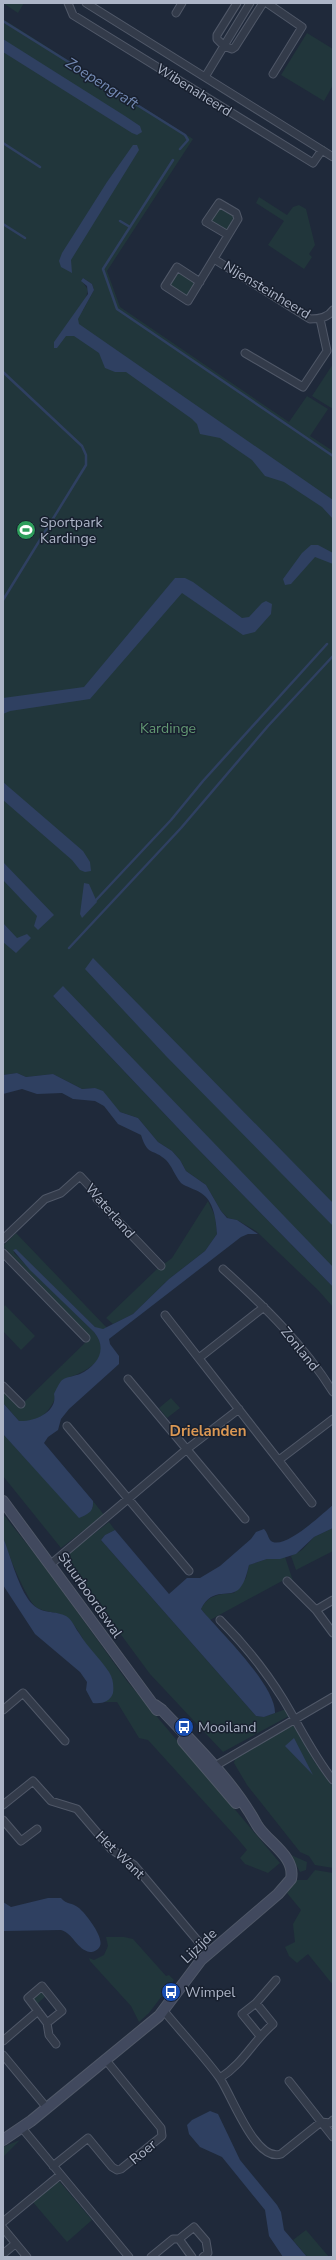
<svg xmlns="http://www.w3.org/2000/svg" width="336" height="2260" viewBox="0 0 336 2260" font-family="'Nunito Sans',sans-serif">
<rect width="100%" height="100%" fill="#1f293a"/>
<path fill="#21363b" fill-rule="evenodd" d="M3 3H24L18 13Z
M3 19 193 139 107 271 120 307 289 422 307 396 328 409 310 436 333 451V1285L60 990 53 996 194 1145 333 1287V1307L318 1290 256 1231 237 1220 228 1218 221 1211 206 1185 186 1171 180 1160 172 1151 158 1142 138 1118 120 1112 95 1088 82 1089 53 1074 26 1077 17 1073 3 1075ZM83 278 92 284 94 290 82 312 88 290 82 281Z
M307 33 333 49V85L324 101 281 75Z
M259 197 287 215 293 207 299 205 306 209 315 245 309 254 312 257 304 269 268 245 284 221 256 203Z
M219 206 233 214 234 218 227 231 209 221Z
M178 271 197 282 189 295 184 296 169 286Z
M333 364V409L312 396Z
M208 1201 215 1216 217 1234 205 1251 169 1279 133 1314 113 1324 106 1318 156 1270 172 1258Z
M16 1233 107 1328 99 1330 95 1327 15 1249 14 1253 94 1332C115 1360 85 1372 62 1380 54 1403 48 1423 19 1421L3 1403V1389L20 1406 89 1339 88 1335 3 1246Z
M5 1305 35 1336 21 1350 3 1331V1308Z
M171 1398 180 1408 167 1418 159 1408Z
M3 1434 40 1474 93 1508V1501L104 1515 61 1548 3 1476Z
M3 1514 42 1563 127 1681 280 1863 268 1873 245 1864 240 1858 247 1850 237 1838 148 1740 139 1738 117 1702H104L108 1700C97 1674 89 1642 70 1620 63 1611 46 1614 36 1607 27 1601 5 1548 3 1536 2 1529 3 1521 3 1514Z
M109 1522 115 1530 105 1535 101 1540 256 1716 264 1717 286 1709 289 1716 223 1752 150 1674 105 1613 66 1555Z
M333 1528V1551L296 1570 291 1556 302 1550 314 1537Z
M285 1557 293 1581 288 1576 282 1581 210 1620 201 1609C208 1595 219 1594 234 1593L246 1578 249 1565 267 1559Z
M294 1724 314 1761 333 1787V1868L315 1865 309 1856 300 1852 247 1785 234 1763 235 1759Z
M291 1855 307 1862 306 1870 300 1872Z
M315 1870 333 1873V1985L308 1954 297 1963 289 1956 285 1947 295 1942 293 1924 301 1910 287 1893 295 1880H307Z
M106 1937H124L133 1939 166 1976 169 1975 174 1980 149 2013 139 2022 131 2006 90 1961 89 1958 94 1960 104 1955 108 1946Z
M43 1990 47 1995 37 2004 33 1998Z
M20 2140 3 2157V2147Z
M60 2182 92 2220 67 2242 32 2201 54 2183Z
M306 2230 329 2257H307L293 2240Z"/>
<path fill="#2f4061" d="M3 39 125 116 140 126 142 132 137 135 132 133 3 52Z
M133 145H137L139 150 71 260 72 273 61 267 59 261 62 253 107 182Z
M83 278 92 284 94 290 78 319 79 324 333 500V519L322 507 284 482 265 476 252 460 220 438 200 434 197 424 192 419 126 372H115L105 368 99 353 74 336H66L57 348H54V342L88 294 87 286 81 281Z
M311 545H318L333 553V564L315 557 291 584 285 585 283 579 302 553Z
M175 578H185L193 582 242 618 249 617 262 603 266 601 272 604 271 614 255 632 243 635 182 593 90 699 10 711 3 714V698L84 687Z
M3 782 83 851 90 862 91 871 85 872 80 870 72 860 3 800Z
M3 862 54 915 38 930 34 926 37 916 3 880Z
M84 883 89 884 97 902 82 918 80 914Z
M3 923 17 938 27 934 31 938 16 953 3 942Z
M93 958 333 1203V1226L166 1056 85 969Z
M63 986 333 1267V1287L194 1145 53 996Z
M17 1073 26 1077 53 1074 82 1089 95 1088 103 1091 120 1112 138 1118 158 1142 172 1151 180 1160 186 1171 206 1185 221 1211 227 1218 237 1220 258 1234H248L241 1237 109 1339 110 1344 119 1356V1364L69 1409 61 1419 58 1430 48 1437 44 1443 93 1501C94 1512 88 1514 79 1518L3 1434V1403L19 1421C34 1422 58 1412 54 1394 56 1390 59 1383 62 1380 66 1377 75 1376 80 1374 98 1365 108 1349 94 1332L30 1270 13 1250 16 1249 95 1327 103 1329 133 1314 169 1279 205 1251 217 1234C216 1220 214 1201 201 1193 195 1189 186 1187 181 1183 175 1176 172 1166 166 1160 153 1148 148 1157 141 1135L118 1124 104 1106 95 1101 73 1099 62 1093 37 1094 22 1089 3 1094V1075Z
M333 1505V1528L314 1537 296 1554 280 1559H267L249 1565C247 1573 245 1582 240 1588 230 1600 213 1585 201 1609 219 1631 276 1685 275 1713L264 1717 256 1716 101 1540 105 1535 115 1530 169 1594 187 1578H200L220 1566 251 1539 256 1532 264 1529C267 1532 268 1537 270 1540 282 1553 323 1513 333 1505Z
M3 1537C10 1555 17 1583 28 1599 40 1616 51 1609 66 1616 72 1619 75 1628 79 1633 87 1647 100 1658 109 1672 113 1678 114 1686 113 1693 110 1702 102 1704 93 1703L86 1690 87 1682 80 1672 35 1634 3 1585Z
M294 1738 313 1775 285 1746Z
M48 1898H61C67 1905 72 1902 79 1908 86 1914 104 1937 100 1946 98 1950 94 1952 90 1952 77 1950 73 1933 61 1930L3 1931V1902L11 1907Z
M210 2111 218 2114 240 2160 277 2205 281 2212 284 2230 307 2257H283L269 2236 265 2210 222 2157 200 2147 189 2134 187 2125 192 2120Z"/>
<g fill="none" stroke-linecap="round" stroke-linejoin="round">
<path stroke="#2f4061" stroke-width="2.5" d="M3 21 185 135 188 140 180 149
M3 143 40 167
M173 160 103 269 117 309 333 456
M120 221 130 227
M3 224 25 238
M3 372 82 446 86 455V465L3 600
M96 900 171 820 203 781 327 644
M69 948 181 828 268 726 333 656"/>
<defs>
<path id="street" d="M68 3 73 15 313 163 322 150
M86 3 333 157
M237 3 217 35V39L224 46 232 49 235 47 263 3
M267 3 302 27 273 74
M176 13 182 3
M205 77 250 3
M214 259 310 319C319 319 328 318 333 310
M200 282 177 267 165 286 188 301 238 219 236 213 219 203 206 222 228 235
M245 353 303 387 327 351 320 319
M3 1239 45 1199 61 1193 80 1176 94 1191 97 1199 161 1266
M3 1253 86 1338
M223 1269C264 1306 304 1345 333 1392
M165 1315 312 1503
M199 1358 264 1307
M128 1379 245 1519
M3 1386 21 1404
M67 1426 189 1571
M279 1460 333 1419
M51 1564 187 1449 239 1409
M287 1581 316 1610 333 1633
M316 1610 333 1600
M220 1620C244 1644 265 1670 283 1699 300 1727 313 1755 333 1780
M3 1710 23 1693 65 1741
M215 1766 333 1697
M3 1805 33 1781 51 1801 77 1809 111 1849 134 1865 208 1953
M3 1820 21 1841 37 1829
M42 1986 62 2011 47 2023 28 1998Z
M164 2011C182 2033 202 2054 219 2077 231 2093 255 2163 281 2154L321 2122 330 2123 333 2120
M47 2023 49 2035 56 2044
M260 2036 242 2014 256 2003 276 1980
M3 2041 38 2011
M3 2055 47 2108
M220 2078C243 2064 253 2041 273 2024L256 2003
M289 2081 333 2137
M22 2128 129 2257
M53 2166 88 2138 112 2167 117 2170 121 2169 162 2136 161 2128 105 2059
M3 2222 60 2175
M3 2228 27 2257
M179 2239 192 2257
M3 2254 15 2244
M151 2257 173 2239H179L194 2227 206 2241 208 2253 203 2257"/>
<path id="secondary" d="M3 1501 157 1710
M183 1741 236 1803
M3 2140 31 2121 159 2016 201 1960 278 1894 291 1879C296 1856 267 1842 257 1825 233 1781 196 1746 162 1710L155 1705"/>
</defs>
<use href="#street" stroke="#505868" stroke-width="9"/>
<use href="#secondary" stroke="#505868" stroke-width="12"/>
<use href="#street" stroke="#333b4a" stroke-width="7"/>
<use href="#secondary" stroke="#41495e" stroke-width="10"/>
</g>
<defs>
<symbol id="stadium-disc" viewBox="-11 -11 22 22"><circle r="9.5" fill="#2e9e5b" stroke="#18202f"/><path d="M0-5a6.5 5 0 1 0 0 10a6.5 5 0 1 0 0-10ZM-3.5-1.8h7v3.6h-7Z" fill="#fff"/></symbol>
<symbol id="bus-disc" viewBox="-11 -11 22 22"><circle r="9.5" fill="#1a4fb4" stroke="#18202f"/><path d="M-5-6H5V4H4V6H2V4H-2V6H-4V4H-5ZM-3.5-4V0h7V-4ZM-3.5 1.2v1.5H-2V1.2ZM2 1.2v1.5H3.5V1.2Z" fill="#fff"/></symbol>
</defs>
<g fill-rule="evenodd">
<use href="#stadium-disc" x="15" y="519" width="22" height="22"/>
<use href="#bus-disc" x="173" y="1716" width="22" height="22"/>
<use href="#bus-disc" x="160" y="1981" width="22" height="22"/>
</g>
<g text-anchor="middle" dominant-baseline="central" stroke-width="3" stroke-linejoin="round" paint-order="stroke">
<g font-size="14" fill="#adb5c7" stroke="#18202f">
<text transform="translate(194 90) rotate(32)">Wibenaheerd</text>
<text transform="translate(267 290) rotate(31)">Nijensteinheerd</text>
<text transform="translate(110 1211) rotate(49)">Waterland</text>
<text transform="translate(300 1349) rotate(51)">Zonland</text>
<text transform="translate(90 1595) rotate(55)">Stuurboordswal</text>
<text transform="translate(120 1855) rotate(44)">Het Want</text>
<text transform="translate(199 1946) rotate(-44)">Lijzijde</text>
<text transform="translate(143 2152) rotate(-40)">Roer</text>
</g>
<g font-size="14" fill="#adb5c7" stroke="#18202f" text-anchor="start">
<text x="40" y="522">Sportpark<tspan x="40" dy="16">Kardinge</tspan></text>
<text x="198" y="1727">Mooiland</text>
<text x="185" y="1992">Wimpel</text>
</g>
<g font-size="14" fill="#639973" stroke="#18202f">
<text x="168" y="728">Kardinge</text>
</g>
<g font-size="15" font-style="italic" fill="#7389b2" stroke="#18202f">
<text transform="translate(102 83) rotate(32)">Zoepengraft</text>
</g>
<g font-size="15" font-weight="bold" fill="#db9854" stroke="#18202f">
<text x="208" y="1431">Drielanden</text>
</g>
</g>
<rect width="336" height="2260" fill="none" stroke="#adb5c7" stroke-width="8"/>
</svg>
